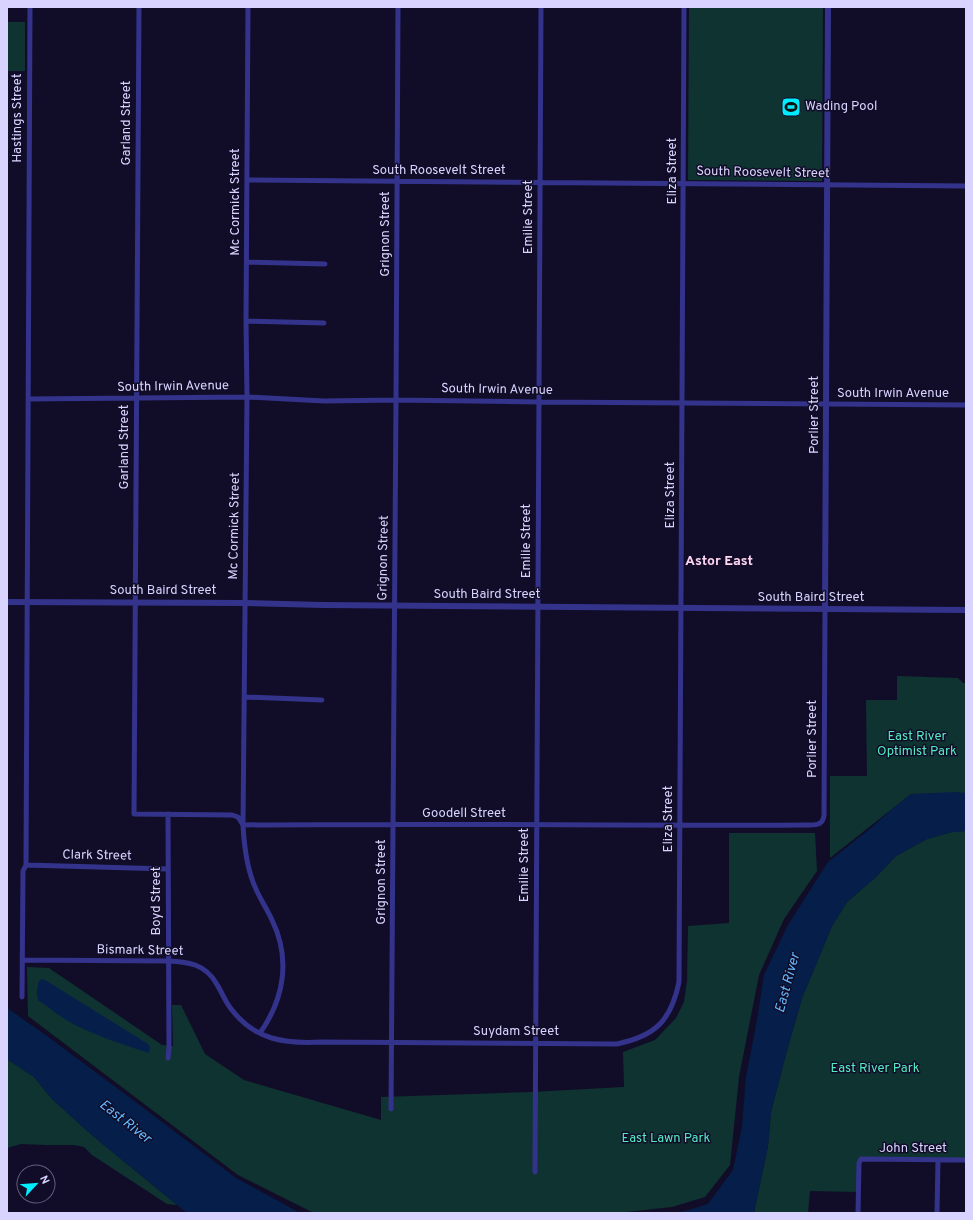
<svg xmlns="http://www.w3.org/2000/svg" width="973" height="1220" viewBox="0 0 973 1220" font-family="Overpass,sans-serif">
<rect width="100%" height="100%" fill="#110d28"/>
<path fill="#0f3331" d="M689 7H823L822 181 688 180Z
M7 22H25V71H7Z
M897 676 958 678 963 683H966V793L911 794 830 858V776H867L866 700H897Z
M966 831V1160L861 1159 858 1192 810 1191 808 1213H754L768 1146 771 1112 786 1054 802 998 832 926 847 902 876 877 896 856 927 839 952 832Z
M729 833H815L817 871 784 919 759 975 739 1077 730 1165 705 1197 672 1207 617 1213H316L310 1211 238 1175 28 1016 27 967 49 968 162 1045 173 1046 172 1005H181L205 1054 244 1080 381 1120V1097L531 1092 624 1087 623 1052 655 1040 676 1018 684 1002 687 981 688 926 729 923Z
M7 1059 34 1077 52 1099 93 1136 177 1205 167 1204 92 1155 84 1147 74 1145H46L21 1144 7 1148Z"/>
<path fill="#051f4a" d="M954 792 966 793V831L952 832 927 839 896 856 876 877 847 902 832 926 802 998 786 1054 771 1112 768 1146 754 1213H679L708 1204 733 1170 742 1127 746 1077 757 1020 764 975 788 925 828 862 871 828 891 810 911 794Z
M42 979 45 980 148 1044 150 1048 149 1053C124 1045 100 1037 77 1026 63 1019 51 1009 38 1000 36 994 37 988 39 981Z
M7 1008 40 1031 129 1097 236 1178 300 1213H187L93 1136 52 1099 34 1077 7 1059Z"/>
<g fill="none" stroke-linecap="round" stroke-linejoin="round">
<path stroke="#34338c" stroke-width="5" d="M139 7 134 814 232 815 238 817 243 825C432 823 621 826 810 825 818 825 823 824 824 815L825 609
M248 7 246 321 247 397 243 825C244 844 246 863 253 882 258 896 266 907 272 920 291 959 284 999 260 1033
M247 180 966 186
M247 262 325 264
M246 321 324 323
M28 399 247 397 324 401 396 400 539 402 966 405
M245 697 322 700
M168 814 169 1048 168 1058
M26 865 168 869
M22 960 168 961C189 962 205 964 216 983 222 992 225 1002 232 1010 255 1040 285 1044 321 1042L617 1044C655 1036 671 1021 679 982L684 7
M22 997 23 871 26 865 30 7
M391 1109 396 400 398 7
M535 1172 541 7
M858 1213 859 1163 861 1159 966 1160
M937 1213 938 1160"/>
<path stroke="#34338c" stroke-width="6" d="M7 602 245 603 323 605 966 610
M825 609 828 7"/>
</g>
<defs>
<symbol id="stadium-square" viewBox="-11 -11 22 22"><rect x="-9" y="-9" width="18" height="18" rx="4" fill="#00ecff" stroke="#110d28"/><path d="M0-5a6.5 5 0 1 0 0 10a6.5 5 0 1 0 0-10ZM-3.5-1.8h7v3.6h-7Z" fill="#111"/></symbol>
</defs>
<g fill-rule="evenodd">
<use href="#stadium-square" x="780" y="96" width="22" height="22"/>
</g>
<g text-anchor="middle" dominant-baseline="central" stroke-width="3" stroke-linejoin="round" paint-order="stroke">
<g font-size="13" fill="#d8d4ff" stroke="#110d28" text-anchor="start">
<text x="805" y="107">Wading Pool</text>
</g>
<g font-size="13" fill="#d8d4ff" stroke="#110d28">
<text transform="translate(18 118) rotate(-90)">Hastings Street</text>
<text transform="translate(127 123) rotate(-90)">Garland Street</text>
<text x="439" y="171">South Roosevelt Street</text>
<text transform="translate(673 171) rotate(-90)">Eliza Street</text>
<text transform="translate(763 173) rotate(1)">South Roosevelt Street</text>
<text transform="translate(236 202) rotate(-90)">Mc Cormick Street</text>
<text transform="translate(529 217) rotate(-90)">Emilie Street</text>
<text transform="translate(386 234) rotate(-90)">Grignon Street</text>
<text transform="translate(173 387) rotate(-1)">South Irwin Avenue</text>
<text transform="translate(497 390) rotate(1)">South Irwin Avenue</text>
<text x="893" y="394">South Irwin Avenue</text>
<text transform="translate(815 415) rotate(-90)">Porlier Street</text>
<text transform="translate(125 447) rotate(-90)">Garland Street</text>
<text transform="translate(671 495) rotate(-90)">Eliza Street</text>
<text transform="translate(235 526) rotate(-89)">Mc Cormick Street</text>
<text transform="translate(527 541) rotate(-90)">Emilie Street</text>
<text transform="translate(384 558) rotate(-89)">Grignon Street</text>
<text x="163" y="591">South Baird Street</text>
<text x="487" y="595">South Baird Street</text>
<text x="811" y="598">South Baird Street</text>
<text transform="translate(813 739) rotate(-90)">Porlier Street</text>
<text x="464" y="814">Goodell Street</text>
<text transform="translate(669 819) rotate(-90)">Eliza Street</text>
<text transform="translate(97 856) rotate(1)">Clark Street</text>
<text transform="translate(525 865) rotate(-90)">Emilie Street</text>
<text transform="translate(382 882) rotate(-90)">Grignon Street</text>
<text transform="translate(157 901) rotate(-90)">Boyd Street</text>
<text transform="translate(140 951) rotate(1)">Bismark Street</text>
<text x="516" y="1032">Suydam Street</text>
<text x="913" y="1149">John Street</text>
</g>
<g font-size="13" fill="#53ecc2" stroke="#110d28">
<text x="917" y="737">East River<tspan x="917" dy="15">Optimist Park</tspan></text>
<text x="875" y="1069">East River Park</text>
<text x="666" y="1139">East Lawn Park</text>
</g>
<g font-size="14" font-weight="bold" fill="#ffd6f1" stroke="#110d28">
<text x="719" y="561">Astor East</text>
</g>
<g font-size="14" font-style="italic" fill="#62baff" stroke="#110d28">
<text transform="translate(788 983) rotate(-75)">East River</text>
<text transform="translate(125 1122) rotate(38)">East River</text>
</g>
</g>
<rect width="973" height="1220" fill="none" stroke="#d8d4ff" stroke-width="16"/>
<g transform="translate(36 1184) rotate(64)"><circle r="19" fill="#110d28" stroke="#615d7e"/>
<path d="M0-3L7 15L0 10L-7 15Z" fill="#00ecff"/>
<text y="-6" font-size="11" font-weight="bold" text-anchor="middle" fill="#d8d4ff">N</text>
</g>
</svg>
